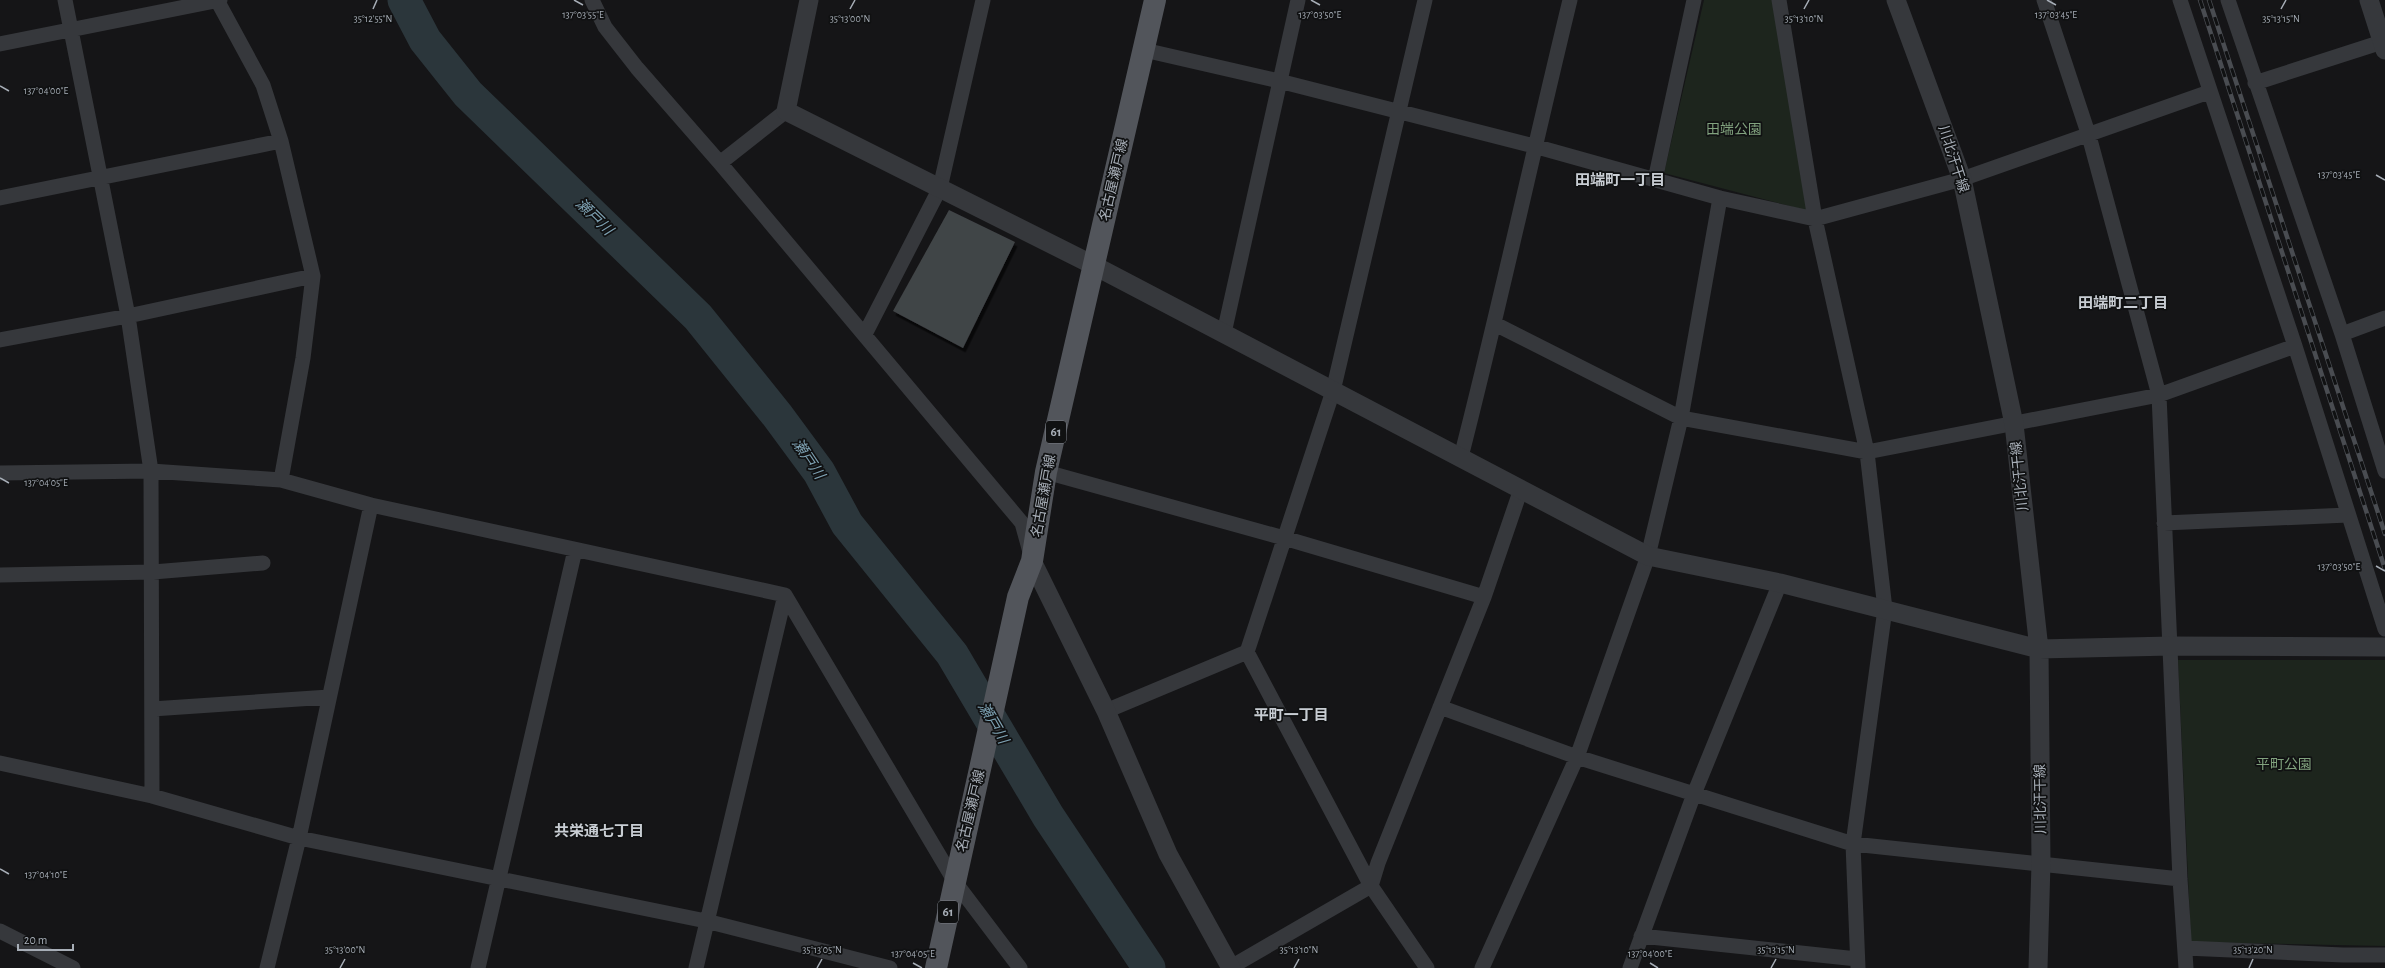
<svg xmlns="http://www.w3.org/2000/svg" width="2385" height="968" viewBox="0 0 2385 968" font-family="'Alegreya Sans','Noto Sans JP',sans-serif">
<defs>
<filter id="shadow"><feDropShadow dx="2.5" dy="4.5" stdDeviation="0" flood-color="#0009"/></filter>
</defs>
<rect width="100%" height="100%" fill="#151517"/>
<path fill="#1d251d" d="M1704 0H1772L1808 211 1664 173Z
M2178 660H2385V946L2191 942Z"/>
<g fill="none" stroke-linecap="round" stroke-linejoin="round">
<path stroke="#2b363b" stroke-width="33" d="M404 0 425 40 468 94 698 317 777 415 819 472 847 524 952 654 1048 816 1149 968"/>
</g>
<path fill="#414447" filter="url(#shadow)" d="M949 210 1015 242 963 348 893 311Z"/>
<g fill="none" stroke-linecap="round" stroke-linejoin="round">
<path stroke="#36383c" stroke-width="15" d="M65 0 128 316 151 471 152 796
M592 0 605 27 637 68 720 163 1022 523 1030 552
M1425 0 1333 391 1247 652 1371 886 1427 968
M1779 0 1815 219 1867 452 1885 609 1853 844 1858 968
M2044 0 2089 136 2159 395 2180 879 2186 968
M2180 0 2295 346 2385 629
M2228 0 2342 334 2385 471
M218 2 263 85 281 141 313 276 303 358 281 480
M0 44 220 0
M1144 50 1279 81 1534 146 1720 198 1815 219 1962 179 2209 92
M2255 83 2385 41
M720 163 786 111
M1655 180 1694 0
M0 198 281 141
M1495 324 1681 418 1867 452 2159 395 2295 346
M1224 333 1298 0
M865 334 940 188 983 0
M2342 334 2385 318
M0 340 128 316 313 276
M1461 457C1500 305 1533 152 1570 0
M1046 472 1284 538 1484 597
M0 473 151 471 281 480 371 505 785 595 955 882 1020 968
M2164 523 2348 515
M0 575 153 572 263 563
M1440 707 1577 757 1853 844 2180 879
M152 709 329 697
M1106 711 1247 652
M0 763 152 796 299 838 706 921 890 968
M0 931 73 968
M1641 936 1857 959
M2185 948 2343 955H2385
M1231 967 1371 886 1378 863 1484 597 1521 489
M267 968 299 838 371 505
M478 968 575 550
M696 968 785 595
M1482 968 1577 757 1648 556 1681 418 1720 198
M1630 968 1694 794 1780 583"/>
<path stroke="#36383c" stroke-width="19" d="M809 0 786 111 1095 266 1648 556 1780 583 2039 649 2171 646 2385 647
M1896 0 1962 179 2014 424 2039 649 2041 863 2038 968
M2369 0 2385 50
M1032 561 1106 711 1168 854 1231 968"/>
<path stroke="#52555b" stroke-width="22" d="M936 968 1018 597 1032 561 1046 472 1155 0"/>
<defs>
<path id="rail" d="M2200 0 2385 569
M2209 0 2385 534"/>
</defs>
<use href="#rail" stroke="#494c51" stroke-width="4.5"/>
<use href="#rail" stroke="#101112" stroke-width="3" stroke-dasharray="9" stroke-linecap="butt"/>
</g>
<path fill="none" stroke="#a7aeb7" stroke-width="1.5" d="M574 0 583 5M1311 0 1320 5M2047 0 2056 5M373 9 377 0M850 9 855 0M1804 9 1809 0M2281 9 2286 0M0 86 9 91M2376 175 2385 180M0 478 9 483M2376 566 2385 571M0 869 9 874M913 963 922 968M1650 963 1658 968M340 968 345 959M817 968 822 959M1294 968 1299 959M1771 968 1776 959M2249 968 2253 959"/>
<g text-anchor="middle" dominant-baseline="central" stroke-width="3.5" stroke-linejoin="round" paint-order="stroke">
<g fill="#101112" stroke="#7a7f86" stroke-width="1">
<rect x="1046" y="421" width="20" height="22" rx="3"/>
<rect x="938" y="901" width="20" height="22" rx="3"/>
</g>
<g font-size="13" font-weight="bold" fill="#a7aeb7">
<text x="1056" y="432">61</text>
<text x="948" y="912">61</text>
</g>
<g font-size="14" fill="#81a27e" stroke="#101112">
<text x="1734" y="130">田端公園</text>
<text x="2284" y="765">平町公園</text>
</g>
<g font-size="14" fill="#a7aeb7" stroke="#101112">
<text transform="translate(1953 159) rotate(72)">川北汗干線</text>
<text transform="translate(1114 180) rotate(-77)">名古屋瀬戸線</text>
<text transform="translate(2020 476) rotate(-96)">川北汗干線</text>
<text transform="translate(1044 496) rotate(-80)">名古屋瀬戸線</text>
<text transform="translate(2041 799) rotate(-91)">川北汗干線</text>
<text transform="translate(971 811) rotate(-77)">名古屋瀬戸線</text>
</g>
<g font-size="15" font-weight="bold" fill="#c8cdd3" stroke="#101112">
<text x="1620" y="180">田端町一丁目</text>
<text x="2123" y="303">田端町二丁目</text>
<text x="1291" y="715">平町一丁目</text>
<text x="599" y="831">共栄通七丁目</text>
</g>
<g font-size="15" font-style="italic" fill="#7ea1b2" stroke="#101112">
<text transform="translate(594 217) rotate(44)">瀬戸川</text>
<text transform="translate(808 459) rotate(56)">瀬戸川</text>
<text transform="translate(993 723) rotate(60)">瀬戸川</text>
</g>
</g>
<g font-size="10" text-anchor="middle" fill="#a7aeb7" stroke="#101112" stroke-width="3.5" stroke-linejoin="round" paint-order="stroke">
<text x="583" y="18">137°03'55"E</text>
<text x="2056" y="18">137°03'45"E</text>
<text x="1320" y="18">137°03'50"E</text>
<text x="373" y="22">35°12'55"N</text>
<text x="850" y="22">35°13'00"N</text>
<text x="1804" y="22">35°13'10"N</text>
<text x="2281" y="22">35°13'15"N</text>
<text x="46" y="94">137°04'00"E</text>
<text x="2339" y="178">137°03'45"E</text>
<text x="46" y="486">137°04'05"E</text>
<text x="2339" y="570">137°03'50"E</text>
<text x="46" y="878">137°04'10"E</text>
<text x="345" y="953">35°13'00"N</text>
<text x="822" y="953">35°13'05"N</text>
<text x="1299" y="953">35°13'10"N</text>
<text x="1776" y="953">35°13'15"N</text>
<text x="2253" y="953">35°13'20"N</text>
<text x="913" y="957">137°04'05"E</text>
<text x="1650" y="957">137°04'00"E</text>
</g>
<path d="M18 944v6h55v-6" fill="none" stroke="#a7aeb7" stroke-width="2"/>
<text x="24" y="944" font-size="12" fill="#a7aeb7" stroke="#101112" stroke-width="3" paint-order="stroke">20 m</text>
</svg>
